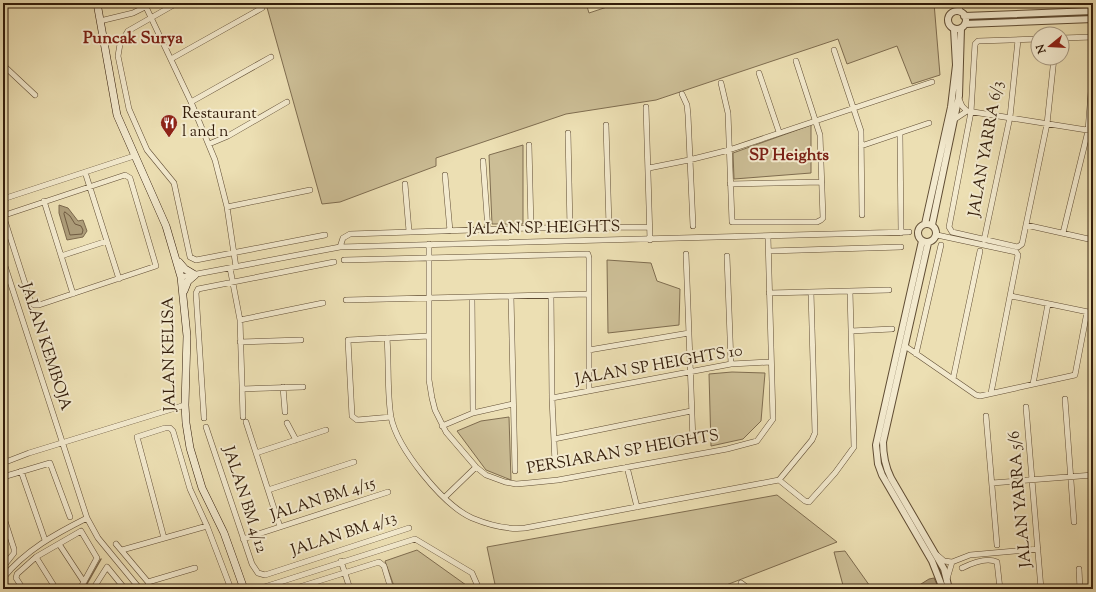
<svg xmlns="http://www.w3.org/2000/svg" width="1096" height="592" viewBox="0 0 1096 592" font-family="'Sorts Mill Goudy',serif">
<rect width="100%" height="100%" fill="#ecdfb3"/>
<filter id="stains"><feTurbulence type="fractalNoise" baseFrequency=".005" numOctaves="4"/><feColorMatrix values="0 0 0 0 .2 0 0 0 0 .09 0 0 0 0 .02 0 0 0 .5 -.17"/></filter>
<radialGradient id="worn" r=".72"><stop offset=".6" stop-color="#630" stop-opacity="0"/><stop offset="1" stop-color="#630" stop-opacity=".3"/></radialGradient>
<path fill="#ccbe96" stroke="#7f6d50" d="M586 3 589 13 619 3H934L940 75 912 84 897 46 847 64 838 39 656 100 566 114 436 158V166L340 202 322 204 266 4Z
M811 125V173L734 179 733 153Z
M523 145V224H492L489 155Z
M607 260 651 263 657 281 680 289 679 325 608 333Z
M732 372 765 373 761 421 743 439 711 446 709 374Z
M509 417 511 480 486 470 457 431 481 421Z
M777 495 837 542 716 589H496L487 547Z
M417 550 466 585 467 589H395L385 561Z
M845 551 872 589H844L834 552Z"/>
<path fill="#ad9d7a" stroke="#7c694d" d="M59 205 68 208 78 221 83 220 87 231 83 237 67 240 59 213Z
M934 578 939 589H913L929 579Z"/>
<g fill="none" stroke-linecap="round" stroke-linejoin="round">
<path stroke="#705c42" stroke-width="1" d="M65 212 70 216 75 224 81 226 83 230 82 234 70 235 64 214Z"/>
<path stroke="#7c694d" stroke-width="1.5" d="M84 589 101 559"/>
<defs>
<path id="minor" d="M177 3 128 31 120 44 118 56 129 109 147 150 174 183 190 257 196 260 325 235
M959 3 960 12
M973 3H990
M146 7 191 102 215 160 227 207 236 267
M100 21 133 13 153 3
M1062 38 1093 37
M1038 39 978 41 975 44 971 112 949 227 952 232 1018 247 1022 244 1047 124 1054 58
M834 50 861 131 862 215
M171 59 262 8
M3 65 35 95
M759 73 779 132
M721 83 728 113 732 222H817L821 220 823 218 820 135 796 61
M682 94 687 105 688 115 693 226
M191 102 271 57
M646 107 650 240
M967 111 1093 131
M955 119 967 111 962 106 959 99
M606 125 609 226
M568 133 570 228
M900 134 901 233
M209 144 228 136 287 102
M529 145 531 228
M861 146 929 123
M483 161 488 230
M649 168 689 160 729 150 932 82
M85 172 119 279
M125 175 130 178 156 266 39 305H34L31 302 4 218 5 215Z
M445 175 450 231
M405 184 409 231
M730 184 822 182
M3 199 134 156
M44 201 73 294
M227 207 310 190
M1026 225 1093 240
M1063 233 1088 131 1093 66
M937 235 1016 252 1018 255 991 393
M984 240 1010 117 1018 40
M429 244V380L432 398 435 410 446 432 476 467 486 475 505 482 516 484 528 483 558 480 727 449 757 441 773 419 768 237
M340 247 343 238 350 234 531 228 649 227
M769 251 901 247
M686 254 693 442
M61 256 107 241
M727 256 731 364
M3 260 87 518 98 538 140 589
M344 260 588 254 589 258V391
M230 268 240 320 243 417
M181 277 340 247 909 232
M769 293 889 290
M551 295 552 398 555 463
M511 296 515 471
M1011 296 1093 313
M472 297 473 413
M346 300 589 294
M240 320 323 303
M851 331 892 329
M387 338C389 363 387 393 391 417 397 448 443 505 472 518 489 525 507 530 525 528L779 480 812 440 815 433 811 292
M240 342 301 340
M905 346 976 395 980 396 1075 375 1087 312
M589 350 689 333
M916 354 941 245
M953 379 980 251
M1033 384 1048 304
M283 387 285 412
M242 389 303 387
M552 398 731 364 771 362
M1065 399 1074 522
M1026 407 1041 589
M986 416 997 545
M391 417 357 420 352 416 348 340 429 336
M204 418 196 293 198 289 334 262
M246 422 280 527
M287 423 296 440
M442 426 473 413 513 404
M206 427 252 564 258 573 265 575 409 528
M554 439 691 411
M256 453 326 430
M3 463 29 453 185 405
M627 467 637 507
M21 471 45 540
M3 477 50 463 70 517
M779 480 805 501 809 502 835 473 854 447 850 291
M992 483 1093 475
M268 490 354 462
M445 497 476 467
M3 515 14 549V553L3 567
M164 538 137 437 165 428H170L173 431 190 489 207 526 231 589
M243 539 388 492
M59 544 84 582
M116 544 148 582 151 589
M122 550 207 526
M937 555 944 561 952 562 970 555 1038 549
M36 557 56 589
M341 561 350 589
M962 568C972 563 987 557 997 562L1000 589
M1079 569 1080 589
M3 578C26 550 55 534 87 518
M947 579 952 562
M148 582 195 568
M741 583 749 589
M3 589 5 588
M23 589 16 578 17 574 36 557 81 531 97 558 80 589
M93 589 107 567 125 589
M258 589 415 539 472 573 479 589
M293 589 379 562 384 566 391 589"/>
<path id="tertiary" d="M948 20a9 9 0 1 1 18 0a9 9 0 1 1-18 0Z
M964 16 1093 11
M965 24 1093 19
M918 233a9 9 0 1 1 18 0a9 9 0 1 1-18 0Z
M925 224 951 107 956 65 954 29
M932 225 959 96 961 28
M922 241 876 445 878 464 882 475 932 561 943 589
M928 243 883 442C883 455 885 466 891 478L944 569 949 589"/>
<path id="secondary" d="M97 3 117 115 166 226 181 277 187 336 185 405 186 423 190 448 202 488 224 533 244 589
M179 262 185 269 195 275 188 281 184 291"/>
</defs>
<use href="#minor" stroke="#604d34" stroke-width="6"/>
<use href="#tertiary" stroke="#604d34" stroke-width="8"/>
<use href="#secondary" stroke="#321c0a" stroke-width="8"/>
<use href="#minor" stroke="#f3eace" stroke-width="5"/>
<use href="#tertiary" stroke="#f3eace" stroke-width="6"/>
<use href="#secondary" stroke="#f3eace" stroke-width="7"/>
</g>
<defs>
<symbol id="restaurant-pin" viewBox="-11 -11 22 30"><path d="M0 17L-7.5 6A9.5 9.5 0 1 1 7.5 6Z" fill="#8f2418" stroke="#f3eace"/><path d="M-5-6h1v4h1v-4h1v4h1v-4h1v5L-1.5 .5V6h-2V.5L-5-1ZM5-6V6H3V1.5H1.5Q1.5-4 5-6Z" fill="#fff"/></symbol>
</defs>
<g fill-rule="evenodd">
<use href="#restaurant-pin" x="159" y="113" width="20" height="27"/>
</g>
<g text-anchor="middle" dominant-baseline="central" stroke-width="4" stroke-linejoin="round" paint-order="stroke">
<g font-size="16" fill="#321c0a" stroke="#f3eace" text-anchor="start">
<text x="182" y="114">Restaurant<tspan x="182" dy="18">l and n</tspan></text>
</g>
<g font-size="16" fill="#321c0a" stroke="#f3eace">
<text transform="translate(987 149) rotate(-80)">JALAN YARRA 6/3</text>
<text transform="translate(544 229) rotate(-1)">JALAN SP HEIGHTS</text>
<text transform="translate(45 347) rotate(72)">JALAN KEMBOJA</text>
<text transform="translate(170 354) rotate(-91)">JALAN KELISA</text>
<text transform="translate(659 366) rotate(-10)">JALAN SP HEIGHTS 10</text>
<text transform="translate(623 453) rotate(-10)">PERSIARAN SP HEIGHTS</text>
<text transform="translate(1021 499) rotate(-95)">JALAN YARRA 5/6</text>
<text transform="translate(244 500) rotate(72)">JALAN BM 4/12</text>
<text transform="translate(323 500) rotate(-18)">JALAN BM 4/15</text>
<text transform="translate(344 535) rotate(-18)">JALAN BM 4/13</text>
</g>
<g font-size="17" font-weight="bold" fill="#7a1f14" stroke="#f3eace">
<text x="133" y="39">Puncak Surya</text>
<text x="789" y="156">SP Heights</text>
</g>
</g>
<rect width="1096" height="592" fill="none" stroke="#ecdfb3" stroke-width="16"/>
<rect x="4" y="4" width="1088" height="584" fill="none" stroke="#321c0a" stroke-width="2"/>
<rect x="8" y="8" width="1080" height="576" fill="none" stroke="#321c0a"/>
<g transform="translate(1050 46) rotate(252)"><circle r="19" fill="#f3eace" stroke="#a69880"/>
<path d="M0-3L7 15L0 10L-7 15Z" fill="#8f2418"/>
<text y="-6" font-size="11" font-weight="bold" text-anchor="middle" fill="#321c0a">N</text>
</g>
<rect width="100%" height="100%" filter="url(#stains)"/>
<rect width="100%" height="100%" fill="url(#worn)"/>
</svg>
